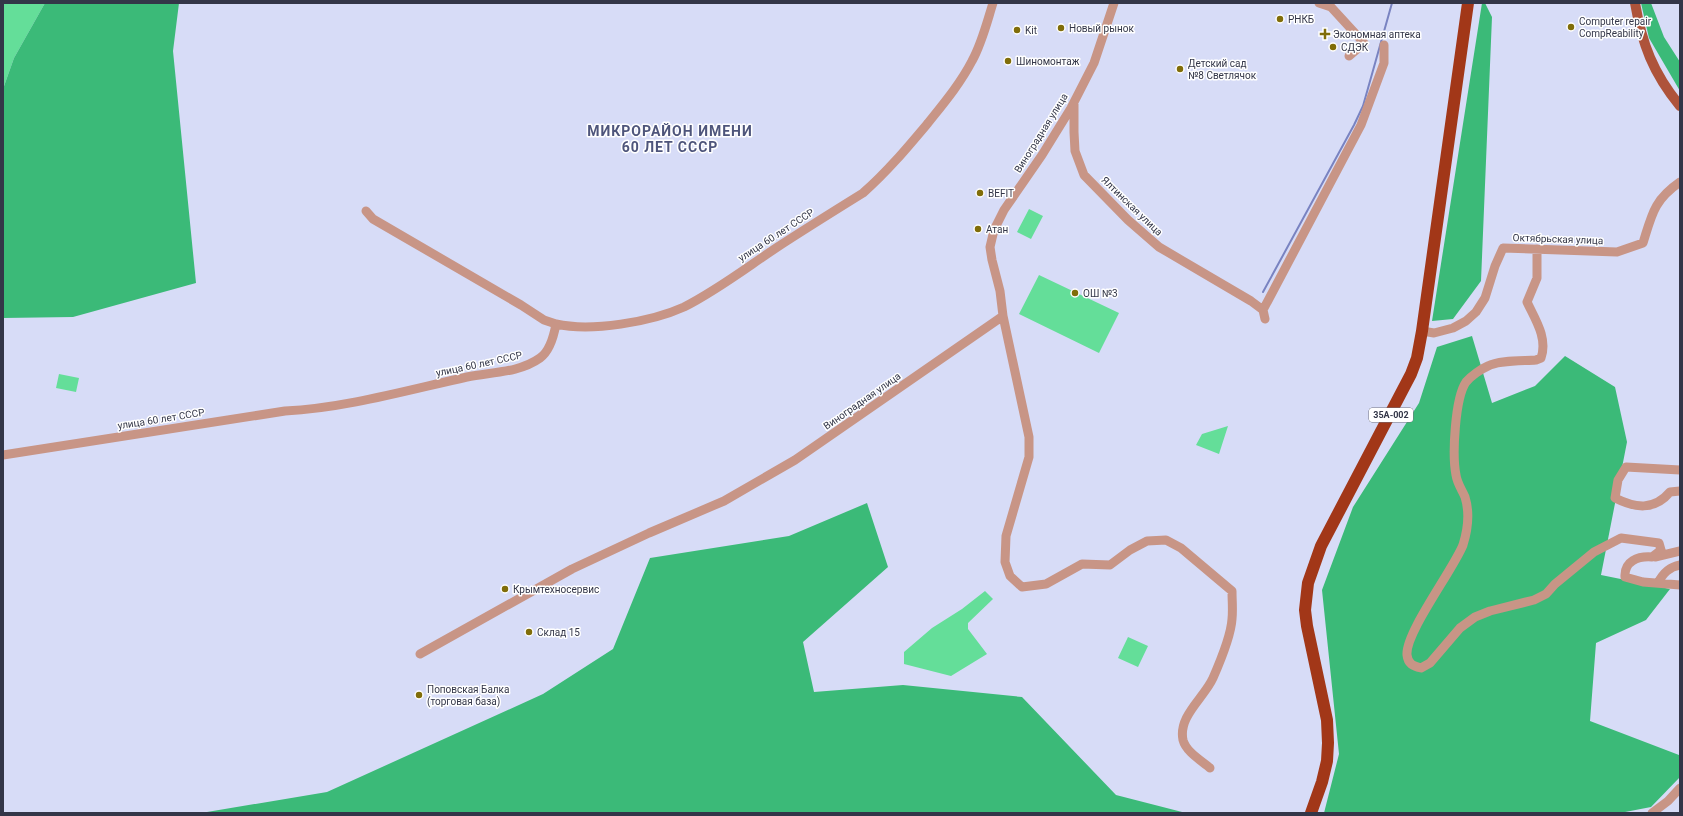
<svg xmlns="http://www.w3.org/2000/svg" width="1683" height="816" viewBox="0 0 1683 816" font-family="Roboto,sans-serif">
<rect width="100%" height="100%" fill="#d7dcf7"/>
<path fill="#64de99" d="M3 3H45L14 58 3 89Z
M1029 209 1043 216 1031 239 1017 232Z
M1039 275 1119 313 1099 353 1019 314Z
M59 374 79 378 76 392 56 388Z
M1228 426 1219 454 1196 445 1202 434Z
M985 591 993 599 968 623V629L987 654 951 676 904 664V652L932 628 962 609Z
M1128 637 1148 646 1138 667 1118 658Z"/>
<path fill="#3bba78" d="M45 3H179L173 51 196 283 73 317 3 318V89L14 58Z
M1482 3H1485L1492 17 1481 281 1453 319 1432 321Z
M1641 3H1651L1664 37 1680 62V91L1649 38Z
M1472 336 1492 403 1535 386 1565 356 1615 387 1627 442 1601 575 1670 589 1646 620 1596 643 1590 721 1679 755 1680 777 1651 807 1620 813H1324L1339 754 1322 590 1353 507 1419 403 1437 347Z
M867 503 888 567 803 642 814 692 903 685 1022 697 1116 795 1186 813H201L327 792 543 694 613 649 650 558 789 536Z"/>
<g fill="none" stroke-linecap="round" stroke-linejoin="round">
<path stroke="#7983c1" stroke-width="2" d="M1263 292 1354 125 1363 106 1392 3"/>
<path stroke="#c89586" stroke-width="9" d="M1319 3 1331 7 1364 43 1349 56
M1074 104V132L1075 151 1084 175 1128 220 1159 247 1251 301 1263 310
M366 211 373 219 521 305 544 320 556 324
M1537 249V278L1527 302C1535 319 1548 338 1541 358L1536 360C1523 361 1499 360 1488 366 1481 369 1471 376 1466 382 1455 398 1452 455 1456 475 1457 483 1462 490 1465 497 1470 513 1468 529 1463 545 1453 570 1405 633 1407 655 1408 664 1413 666 1421 668L1430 663 1460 628 1475 617 1490 611 1534 600 1546 594 1555 584 1594 552 1621 538 1659 543 1661 550 1652 557C1638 556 1624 561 1625 577L1643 582 1680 585
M1003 316 1029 437V457L1006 536 1005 562 1010 576 1022 587 1046 584 1082 564 1110 565 1130 550 1147 541 1166 540 1181 548 1232 591C1232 601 1233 610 1232 619 1231 636 1220 662 1213 678 1204 698 1178 716 1183 740 1186 752 1202 761 1210 768
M1265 319 1263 310 1361 125 1384 63V45
M1422 331 1434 333 1453 328 1466 321 1476 312 1485 298 1495 266 1503 248 1617 252 1643 243C1652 214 1654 200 1680 182
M3 455 285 411C345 408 408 390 467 377 491 372 519 373 540 358 550 351 554 335 556 324 591 332 651 322 684 307 716 291 746 268 776 248 805 229 834 211 863 193 887 172 907 148 928 123 944 103 960 84 972 61 982 43 987 22 993 3
M1680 470 1626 467 1618 480 1615 498C1635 508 1654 511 1670 492L1680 491
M1655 557 1680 551
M1658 583C1663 573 1669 567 1680 565
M420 654 572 569 649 533 724 501 795 460 1003 316 1000 291 992 260 990 247 994 230 1004 210 1042 155 1071 108 1094 63 1114 3
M1652 813 1668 801 1680 788"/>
<path stroke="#ae533a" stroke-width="10" d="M1635 3C1642 44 1653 73 1680 106"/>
<path stroke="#a23718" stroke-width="12" d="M1311 813 1322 782 1327 761 1328 743 1327 720 1307 626 1305 610 1308 583 1321 546 1411 374 1417 358 1422 331 1468 3"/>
</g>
<g fill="#806d09" stroke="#fff" stroke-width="1.5">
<circle cx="1280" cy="19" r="4"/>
<circle cx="1571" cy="27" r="4"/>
<circle cx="1061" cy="28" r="4"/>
<circle cx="1017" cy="30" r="4"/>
<path d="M1323 28h4v4h4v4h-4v4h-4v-4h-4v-4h4z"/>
<circle cx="1333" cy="47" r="4"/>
<circle cx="1008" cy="61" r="4"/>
<circle cx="1180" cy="69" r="4"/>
<circle cx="980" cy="193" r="4"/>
<circle cx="978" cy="229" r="4"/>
<circle cx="1075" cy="293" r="4"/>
<circle cx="505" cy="589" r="4"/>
<circle cx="529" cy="632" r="4"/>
<circle cx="419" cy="695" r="4"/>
</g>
<g text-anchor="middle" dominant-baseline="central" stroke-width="3" stroke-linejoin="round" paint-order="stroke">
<rect fill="#fff" stroke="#70727f" stroke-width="1" x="1369" y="408" width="44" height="14" rx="3"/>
<g font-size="9" font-weight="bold" fill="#333648">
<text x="1391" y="415">35А-002</text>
</g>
<g font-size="10" fill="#333648" stroke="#fff" text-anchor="start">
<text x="1288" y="19">РНКБ</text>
<text x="1579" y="21">Computer repair<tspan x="1579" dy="12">CompReability</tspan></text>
<text x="1069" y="28">Новый рынок</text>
<text x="1025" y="30">Kit</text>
<text x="1333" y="34">Экономная аптека</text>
<text x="1341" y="47">СДЭК</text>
<text x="1016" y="61">Шиномонтаж</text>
<text x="1188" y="63">Детский сад<tspan x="1188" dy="12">№8 Светлячок</tspan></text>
<text x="988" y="193">BEFIT</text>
<text x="986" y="229">Атан</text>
<text x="1083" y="293">ОШ №3</text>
<text x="513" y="589">Крымтехносервис</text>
<text x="537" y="632">Склад 15</text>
<text x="427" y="689">Поповская Балка<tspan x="427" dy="12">(торговая база)</tspan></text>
</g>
<g font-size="10" fill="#333648" stroke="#fff">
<text transform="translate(1041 133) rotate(-58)">Виноградная улица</text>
<text transform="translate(1132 206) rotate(44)">Ялтинская улица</text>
<text transform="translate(776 235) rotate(-33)">улица 60 лет СССР</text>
<text transform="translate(1558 239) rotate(2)">Октябрьская улица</text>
<text transform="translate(479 364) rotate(-12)">улица 60 лет СССР</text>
<text transform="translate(862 401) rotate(-35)">Виноградная улица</text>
<text transform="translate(161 419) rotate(-9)">улица 60 лет СССР</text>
</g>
<g font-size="14" font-weight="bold" letter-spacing="1" fill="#4e557b" stroke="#fff">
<text x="670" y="131">МИКРОРАЙОН ИМЕНИ<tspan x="670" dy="16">60 ЛЕТ СССР</tspan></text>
</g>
</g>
<rect width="1683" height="816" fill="none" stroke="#333648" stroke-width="8"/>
</svg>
